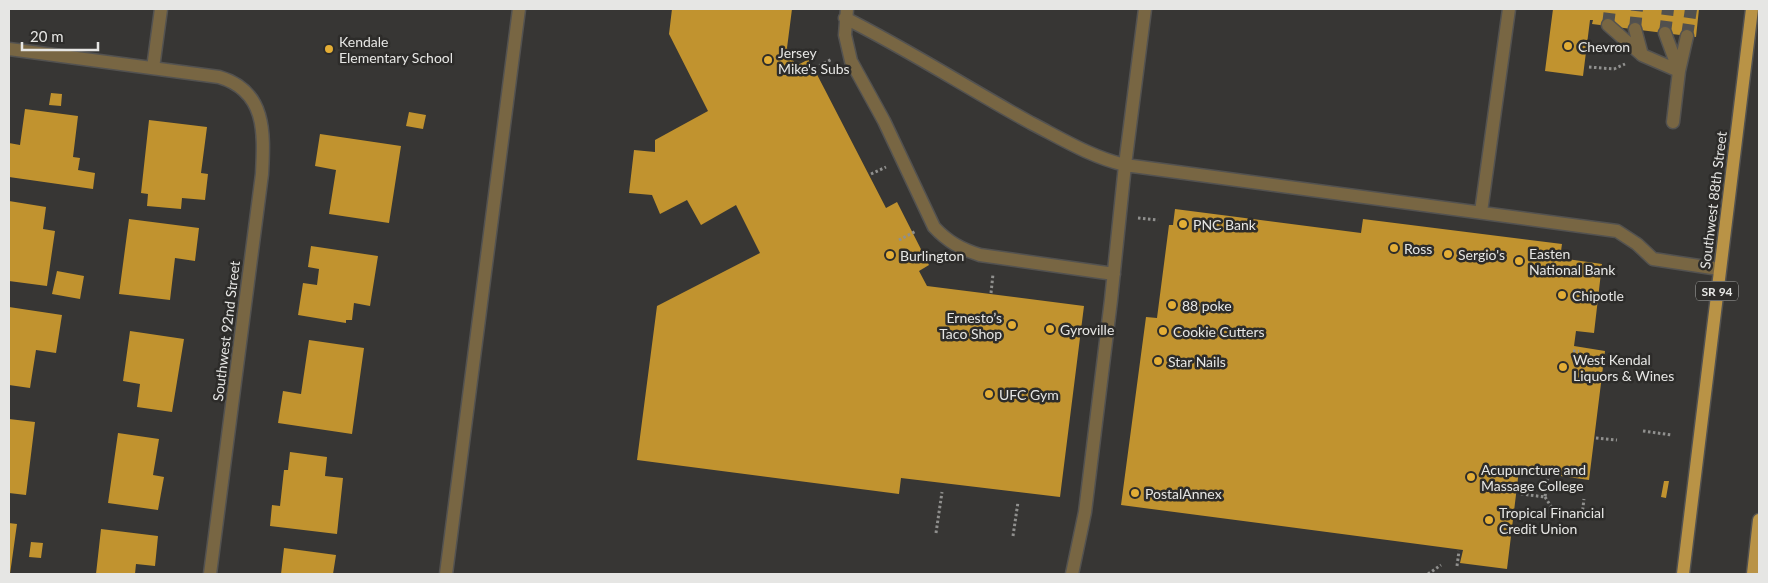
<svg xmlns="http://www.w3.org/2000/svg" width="1768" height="583" viewBox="0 0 1768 583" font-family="Lato,sans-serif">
<rect width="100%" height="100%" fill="#373634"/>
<path fill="#c1932f" d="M672 9H792L787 48 796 66 809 59 886 208 897 202 929 265 919 271 927 286 1084 306 1060 497 901 478 899 494 637 460 657 306 760 253 736 205 701 225 687 200 660 214 652 195 629 193 634 150 655 152V140L708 111 669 34Z
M1553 9H1699L1696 37 1592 24 1593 20H1590L1583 76 1545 71Z
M51 93 62 94 61 106 49 105Z
M25 109 78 116 73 157 80 158 78 170 95 173 93 189 9 177V143L20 145Z
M409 112 426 115 423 129 406 126Z
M149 120 207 127 201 173 208 174 205 200 182 198 181 209 147 206 148 194 141 193Z
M320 134 401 146 389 223 329 214 336 170 315 166Z
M9 201 46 207 43 229 55 231 47 286 9 281Z
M1175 209 1361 233 1363 219 1562 244 1560 258 1602 264 1594 333 1576 331 1574 346 1605 351 1589 480 1519 470 1507 569 1460 563 1463 550 1121 505 1146 317 1157 318 1169 225H1173Z
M129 219 199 228 195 261 175 258 170 300 119 294Z
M311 246 378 256 370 306 354 303 352 320H346V323L298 315 303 283 317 285 319 269 308 267Z
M57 271 84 276 80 299 52 294Z
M9 307 62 315 56 353 36 350 30 388 9 385Z
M130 331 184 339 172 412 137 407 140 384 123 381Z
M309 340 364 348 352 434 278 423 283 391 301 394Z
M9 419 35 422 26 495 9 493Z
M118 433 159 439 153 475 164 477 158 510 108 503Z
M290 452 327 457 325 476 343 478 337 534 270 526 272 505 280 506 284 470H288Z
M1664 481H1669L1666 498 1661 497Z
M9 523 17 524 10 574H9Z
M101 529 158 536 155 566 136 564 135 574H96Z
M31 542 43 543 41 558 29 557Z
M284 548 336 555 333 574H281Z"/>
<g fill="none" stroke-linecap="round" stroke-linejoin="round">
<path stroke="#51504e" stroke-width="12" stroke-dasharray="12 6" stroke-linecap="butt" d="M1608 25 1610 9
M1635 29 1637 9
M1665 33 1668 9
M1687 36 1691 9"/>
<defs>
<path id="minor" d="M847 9 845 35 851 61 884 121 934 227C948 242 961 249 980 255L1114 274
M845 18C909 50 969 89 1031 123 1062 139 1091 157 1125 165L1617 231 1637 244 1653 259 1719 269
M1608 25 1642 55 1679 71
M1635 29 1642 55
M1665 33 1679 71
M9 49 219 77C267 91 264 134 262 174L210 574
M153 68 161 9
M1673 122 1679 71 1687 36
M1481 212 1509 9
M446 574 519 9
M1072 574 1085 512 1111 300 1125 165 1145 9"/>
<path id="major" d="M1683 574 1752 9
M1753 574 1759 520"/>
</defs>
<use href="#minor" stroke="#535250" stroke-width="15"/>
<use href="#major" stroke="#535250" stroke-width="15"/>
<path stroke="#90908e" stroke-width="3" stroke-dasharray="2.5 2.5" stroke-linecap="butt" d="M1589 67 1614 69 1625 64
M815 68 832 59
M871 174 886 167
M1138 218 1158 220
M899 240 916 231
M991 293 993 274
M1573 351H1579
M1643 431 1672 435
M1596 438 1617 440
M1521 494 1545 497 1548 473
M1545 497 1554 511
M1582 515 1584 499
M936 533 942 492
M1013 536 1018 502
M1457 566 1459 551
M1428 574 1441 565"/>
<use href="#minor" stroke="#786643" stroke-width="12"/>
<use href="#major" stroke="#b99346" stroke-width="12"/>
</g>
<g fill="#e4ae35" stroke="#2d2c2a" stroke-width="2">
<circle cx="1568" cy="46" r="5"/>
<circle cx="329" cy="49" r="5"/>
<circle cx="768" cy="60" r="5"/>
<circle cx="1183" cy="224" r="5"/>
<circle cx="1394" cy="248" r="5"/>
<circle cx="1448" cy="254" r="5"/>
<circle cx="890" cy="255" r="5"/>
<circle cx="1519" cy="261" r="5"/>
<circle cx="1562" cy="295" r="5"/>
<circle cx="1172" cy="305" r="5"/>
<circle cx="1012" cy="325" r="5"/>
<circle cx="1050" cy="329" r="5"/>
<circle cx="1163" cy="331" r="5"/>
<circle cx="1158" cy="361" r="5"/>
<circle cx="1563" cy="367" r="5"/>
<circle cx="989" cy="394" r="5"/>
<circle cx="1471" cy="477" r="5"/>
<circle cx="1135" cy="493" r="5"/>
<circle cx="1489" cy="520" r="5"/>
</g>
<g text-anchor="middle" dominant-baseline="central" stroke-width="5" stroke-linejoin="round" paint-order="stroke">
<rect fill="#2d2c2a" stroke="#aeaeac" stroke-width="1" x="1696" y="281.5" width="42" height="19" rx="4"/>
<g font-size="12" font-weight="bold" fill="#e6e6e4">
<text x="1717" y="291">SR 94</text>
</g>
<g font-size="14" fill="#e6e6e4" stroke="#2d2c2a" text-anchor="start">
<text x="339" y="41">Kendale<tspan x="339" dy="16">Elementary School</tspan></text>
<text x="1578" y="46">Chevron</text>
<text x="778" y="52">Jersey<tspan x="778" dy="16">Mike's Subs</tspan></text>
<text x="1193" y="224">PNC Bank</text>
<text x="1404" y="248">Ross</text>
<text x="1529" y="253">Easten<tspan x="1529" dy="16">National Bank</tspan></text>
<text x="1458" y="254">Sergio's</text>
<text x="900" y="255">Burlington</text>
<text x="1572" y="295">Chipotle</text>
<text x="1182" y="305">88 poke</text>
<text x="1002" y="317" text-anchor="end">Ernesto’s<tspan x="1002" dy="16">Taco Shop</tspan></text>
<text x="1060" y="329">Gyroville</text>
<text x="1173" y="331">Cookie Cutters</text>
<text x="1573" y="359">West Kendal<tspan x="1573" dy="16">Liquors &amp; Wines</tspan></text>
<text x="1168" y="361">Star Nails</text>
<text x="999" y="394">UFC Gym</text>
<text x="1481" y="469">Acupuncture and<tspan x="1481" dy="16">Massage College</tspan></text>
<text x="1145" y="493">PostalAnnex</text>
<text x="1499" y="512">Tropical Financial<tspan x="1499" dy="16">Credit Union</tspan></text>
</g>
<g font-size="14" fill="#e6e6e4" stroke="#2d2c2a">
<text transform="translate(1713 200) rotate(-83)">Southwest 88th Street</text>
<text transform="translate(226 331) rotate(-83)">Southwest 92nd Street</text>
</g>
</g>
<rect width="1768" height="583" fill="none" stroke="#e6e6e4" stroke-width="20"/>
<path d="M22 42v8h76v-8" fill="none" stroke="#e6e6e4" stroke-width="2.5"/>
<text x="30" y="42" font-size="15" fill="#e6e6e4" stroke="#2d2c2a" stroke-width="4" paint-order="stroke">20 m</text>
</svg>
